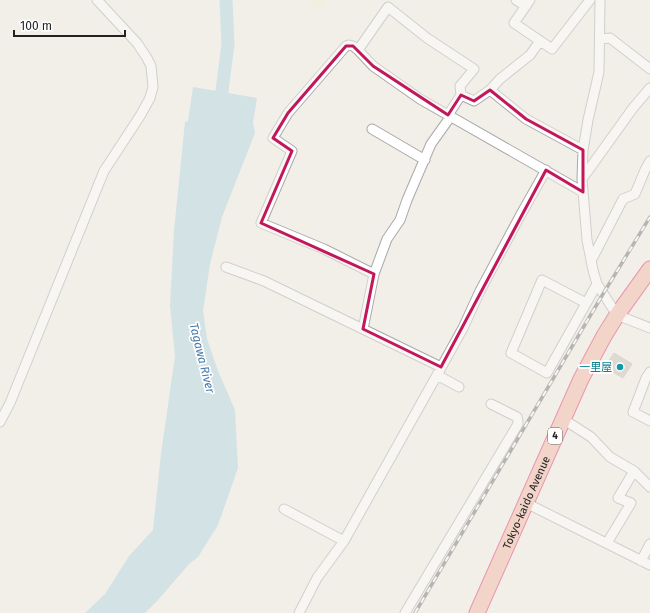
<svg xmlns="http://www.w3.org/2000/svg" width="650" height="613" viewBox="0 0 650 613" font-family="'Fira Sans','Noto Sans JP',sans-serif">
<rect width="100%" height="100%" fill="#f2efe9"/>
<path fill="#eef0d5" d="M309 0H329L319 10Z"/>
<path fill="#aad3df" d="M193 87 257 98 253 123 255 133 222 217 210 264 203 311 207 339 218 371 235 410 238 468 218 525 198 557 189 564 158 600 145 613H85L105 594 129 556 153 530 161 454 175 356 170 306 174 231 185 122 188 121Z"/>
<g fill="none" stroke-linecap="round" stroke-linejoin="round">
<path stroke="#aad3df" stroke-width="13" d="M218 109 222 91 228 44 226 0"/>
</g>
<path fill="#c7bfb8" stroke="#c4b6ab" d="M614 353 632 364 623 378 611 371 613 369 606 365Z"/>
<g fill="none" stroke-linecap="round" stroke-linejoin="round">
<defs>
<path id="minor" d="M516 0 526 6
M530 0 514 23 552 49 590 0
M600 0 599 72 588 120 583 150 582 179 587 240 593 270 597 284 617 315 650 328
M600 39 610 38 650 69
M358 50 388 7 427 38 474 69 460 86 461 95 448 115
M490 90 526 119 583 150
M461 95 474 101 490 90 500 79 530 55 540 41
M372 129 425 160
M582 179 633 108 650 88
M591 261 623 199 635 194 645 170 650 161
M226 267 264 281 441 367
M374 274 387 239 400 220 407 200 431 144 451 116
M586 303 542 280 511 353 547 373 597 284
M363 329 374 274 324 249 261 223 292 151 273 138 288 113 346 46 349 45 353 46 358 50 373 66 420 99 583 192
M650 372 646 378 633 412 650 421
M437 375 459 387
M563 419 591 437 610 457 634 471 650 487
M0 422 10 403 104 171 140 116 150 98 153 87 151 66 147 58 137 43 97 0
M526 503 650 565
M284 509 344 541
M607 543 631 503 618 498 634 471
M641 561 650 544
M299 613 317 578 344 541 437 375 463 328 480 291 520 216 546 170
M405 613 518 424V421L517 417 491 404"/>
<g id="trunk">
<path id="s1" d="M477 613 581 379 604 336 617 315 650 269"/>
</g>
</defs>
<use href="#minor" stroke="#a9a9a9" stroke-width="11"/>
<use href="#trunk" stroke="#dc2a67" stroke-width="17"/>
<use href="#minor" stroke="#fff" stroke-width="9"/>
<use href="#trunk" stroke="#f2b4a3" stroke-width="15"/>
<defs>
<path id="rail" d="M415 613 603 294 650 217"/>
</defs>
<use href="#rail" stroke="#707070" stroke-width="3.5"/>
<use href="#rail" stroke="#fff" stroke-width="2" stroke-dasharray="6" stroke-linecap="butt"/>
</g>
<path d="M0 0H650V613H0ZM346 46H353L373 66 448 115 461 95 474 101 490 90 526 119 583 150V192L546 170 441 367 363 329 374 274 261 223 292 151 273 138 288 113Z" fill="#f2efe9" fill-opacity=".55" fill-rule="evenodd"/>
<path fill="none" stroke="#c2185b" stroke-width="3" stroke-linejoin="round" d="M346 46H353L373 66 448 115 461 95 474 101 490 90 526 119 583 150V192L546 170 441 367 363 329 374 274 261 223 292 151 273 138 288 113Z"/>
<circle fill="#0f9aa8" stroke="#fff" stroke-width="1.5" cx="620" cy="367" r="4"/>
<g text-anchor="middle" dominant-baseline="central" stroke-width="3.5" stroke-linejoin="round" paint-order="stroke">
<rect fill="#fff" stroke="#646464" stroke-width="1" x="548" y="428" width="14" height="16" rx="3"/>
<g font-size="10" font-weight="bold" fill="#222">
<text x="555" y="436">4</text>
</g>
<g font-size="11" fill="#0d838f" stroke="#fff" text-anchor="end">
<text x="612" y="367">一里屋</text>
</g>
<g font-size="11" fill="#222" stroke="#fff">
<text stroke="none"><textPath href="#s1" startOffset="121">Tokyo-kaido Avenue</textPath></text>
</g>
<g font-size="12" font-style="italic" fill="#4a7aab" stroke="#fff">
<text transform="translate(202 358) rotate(76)">Tagawa River</text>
</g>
</g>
<path d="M14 30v6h111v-6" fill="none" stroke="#222222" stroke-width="2"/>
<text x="20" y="30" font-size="12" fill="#222222" stroke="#ffffff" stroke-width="3" paint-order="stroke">100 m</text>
</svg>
